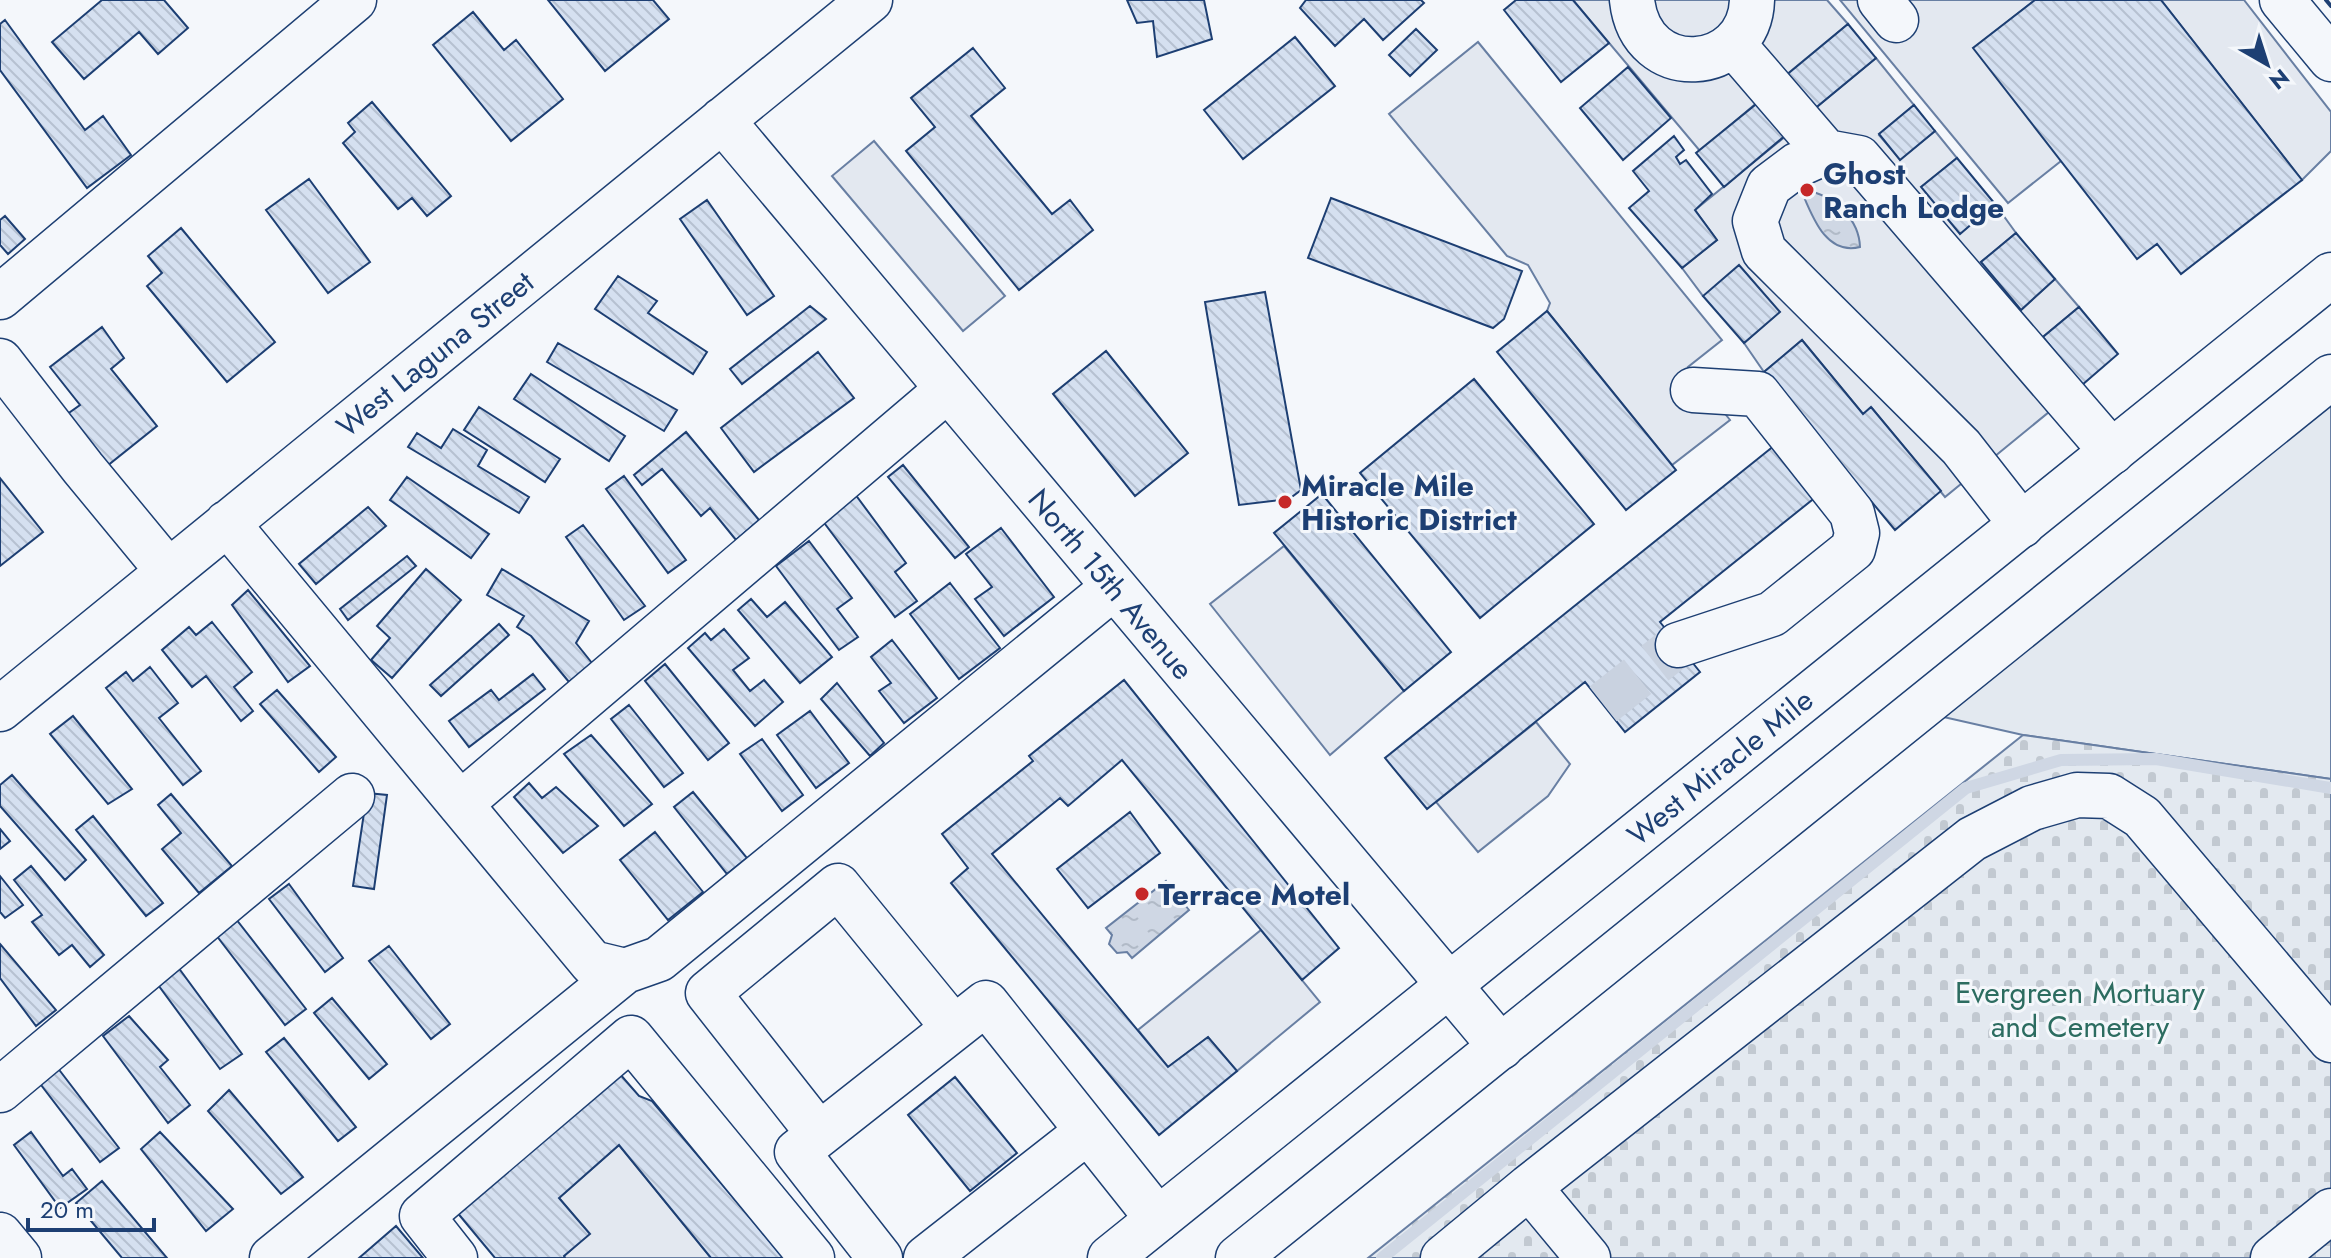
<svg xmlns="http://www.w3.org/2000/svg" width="2331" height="1258" viewBox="0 0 2331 1258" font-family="Jost,sans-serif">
<defs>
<pattern id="cemetery-stones" width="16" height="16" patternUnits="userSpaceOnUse" patternTransform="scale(2)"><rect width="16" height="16" fill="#e3e9f0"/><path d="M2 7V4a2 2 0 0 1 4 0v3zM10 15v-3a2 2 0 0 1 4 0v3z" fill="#c2c9d1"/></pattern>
<pattern id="water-ripples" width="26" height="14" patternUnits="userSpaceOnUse" patternTransform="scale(2)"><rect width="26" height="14" fill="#cfd7e4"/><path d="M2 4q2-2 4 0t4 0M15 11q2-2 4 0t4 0" fill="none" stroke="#b1bac7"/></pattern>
<pattern id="building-back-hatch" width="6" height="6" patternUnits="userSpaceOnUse" patternTransform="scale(2)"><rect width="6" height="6" fill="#d5e0f0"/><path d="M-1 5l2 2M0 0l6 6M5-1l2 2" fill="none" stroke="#b6c1d1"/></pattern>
</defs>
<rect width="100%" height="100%" fill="#f4f7fb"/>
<path fill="#e3e9f0" stroke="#687fa3" stroke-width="2" d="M2331 377V779L2023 735 1917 711Z"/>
<path fill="url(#cemetery-stones)" stroke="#687fa3" stroke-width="2" d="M2023 735 2331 779V1258H1368Z"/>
<path fill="#e3e8f0" stroke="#687fa3" stroke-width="2" d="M1573 0H1827L1848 24 1785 76 1813 110 1876 58 1914 105 1879 135 1900 159 1935 131 1957 158 1922 187 1960 233 1995 204 2016 233 1981 262 2021 310 2055 279 2079 307 2043 337 2082 385 1945 497 1872 408 1863 414 1802 340 1764 372 1744 343 1779 312 1703 296 1682 268 1717 240 1695 210 1787 135 1759 101 1700 151Z
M1840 0H2035L1974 48 2066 157 2008 203Z
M2161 0H2244L2331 112V151L2302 180Z
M1478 42 1722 340 1688 367 1730 420 1672 465 1547 311 1550 303 1528 265 1507 256 1389 114Z
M874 141 1005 296 963 331 832 176Z
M1284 546 1404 691 1330 755 1210 604Z
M1536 722 1570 764 1548 796 1478 852 1436 802Z
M1261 930 1320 1002 1237 1071 1208 1037 1168 1067 1138 1030Z
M619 1145 711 1258H565L564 1256 589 1234 559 1198Z"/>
<path fill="url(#water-ripples)" stroke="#687fa3" stroke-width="2" d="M1811 191C1836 199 1859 219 1860 247 1828 255 1814 221 1804 197Z
M1166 881 1189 910 1132 958 1127 952 1117 953 1109 944 1112 935 1106 928Z"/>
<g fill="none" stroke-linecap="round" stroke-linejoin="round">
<path stroke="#cfd7e4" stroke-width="12" d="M1382 1258 1966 788 2061 760 2156 759 2331 788"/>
</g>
<path fill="url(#building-back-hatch)" stroke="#1d3f73" stroke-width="2" d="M102 0H164L188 28 158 54 139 32 84 79 52 42Z
M548 0H653L669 19 605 71Z
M1127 0H1204L1212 39 1157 57 1153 21 1137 23Z
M1306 0H1421L1424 3 1383 40 1364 19 1335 46 1300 8Z
M1516 0H1573L1609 43 1561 82 1504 10Z
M2035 0H2161L2302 180 2181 274 2157 244 2137 259 1973 48Z
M473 12 504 50 516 40 563 99 511 141 433 45Z
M5 20 85 130 103 116 131 155 87 188 0 70V24Z
M1848 24 1876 58 1813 110 1784 77Z
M1416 29 1437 50 1410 76 1389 55Z
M1295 37 1335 86 1243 159 1204 110Z
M973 48 1005 88 971 116 1052 214 1070 200 1093 230 1019 290 906 151 935 127 911 98Z
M1628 67 1671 118 1623 160 1580 108Z
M1760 101 1787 134 1724 187 1696 153Z
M372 102 451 196 427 216 412 198 398 209 343 143 355 132 348 123Z
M1914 105 1935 131 1900 160 1879 134Z
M1674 136 1684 150 1676 157 1680 164 1686 160 1712 194 1695 210 1717 240 1682 268 1629 208 1649 191 1633 171Z
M1957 158 1995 204 1960 234 1921 187Z
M309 179 370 262 328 293 266 210Z
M1331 198 1522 271 1504 319 1493 328 1308 258Z
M707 200 774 296 747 315 680 219Z
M5 216 25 239 8 254 0 245V220Z
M181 228 275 342 227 382 147 286 162 273 148 256Z
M2016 233 2055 279 2021 310 1981 262Z
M1739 265 1780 312 1744 343 1703 296Z
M618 276 657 301 648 313 707 352 693 374 595 309Z
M1265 292 1301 490 1289 499 1239 505 1205 302Z
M810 306 826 319 742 384 730 369Z
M2079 307 2118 354 2082 385 2043 337Z
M1547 311 1676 470 1626 510 1497 352Z
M102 327 124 358 111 369 157 426 107 466 66 415 80 405 50 367Z
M1802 340 1863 414 1871 407 1941 491 1895 530 1764 372Z
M558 343 677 410 664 431 547 362Z
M1106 351 1188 453 1135 496 1053 394Z
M818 352 854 398 754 472 721 428Z
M531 374 625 436 609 461 514 399Z
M1474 379 1594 524 1480 618 1360 473Z
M479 407 560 459 545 482 464 430Z
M453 429 487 450 478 466 529 497 519 513 408 447 417 433 441 448Z
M686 432 759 520 736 540 710 508 701 516 662 469 642 485 634 475Z
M1780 441 1822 492 1660 622 1700 672 1625 732 1585 682 1427 809 1385 758Z
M903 465 969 547 955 558 888 477Z
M624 476 686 560 668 573 606 489Z
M407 477 489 534 471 558 390 500Z
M0 478 43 532 0 566Z
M855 494 906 563 895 572 917 601 895 617 822 520Z
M1322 494 1451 652 1404 691 1274 533Z
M368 507 386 526 316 584 299 564Z
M583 525 645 606 624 620 566 537Z
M1001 528 1054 597 1004 636 975 599 992 587 966 554Z
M809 541 852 598 837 609 858 637 839 650 776 566Z
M407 556 416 566 348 620 340 609Z
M426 569 461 600 392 678 371 660 390 638 377 626Z
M502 569 589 621 576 643 592 663 569 682 531 636 517 627 524 616 487 595Z
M950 583 1000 648 959 679 910 614Z
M248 590 310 666 288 682 232 605Z
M751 599 767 617 785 602 832 657 800 683 738 610Z
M212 622 252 672 234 687 253 711 241 721 206 676 192 687 162 650 189 627 196 635Z
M499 624 509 635 441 696 430 685Z
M724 629 749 658 733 670 750 691 764 680 783 702 755 726 688 648 705 633 711 640Z
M892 640 937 698 904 723 879 691 891 683 871 657Z
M665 664 729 743 708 760 645 681Z
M150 667 178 703 159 718 201 771 183 785 106 688 126 672 133 681Z
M533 674 545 689 469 747 449 721 491 690 499 700Z
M1124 680 1339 948 1302 980 1122 760 1068 806 1060 798 992 854 1168 1067 1208 1037 1237 1071 1159 1135 951 883 968 868 942 834 1033 761 1029 756Z
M837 683 884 743 870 756 821 699Z
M277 690 336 757 319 772 260 704Z
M629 705 683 773 664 787 611 719Z
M810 711 849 763 816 788 777 735Z
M73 716 132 789 108 804 50 734Z
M591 735 652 804 624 826 564 754Z
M762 739 803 795 782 811 740 754Z
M12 775 86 860 65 880 0 806V785Z
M529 783 542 798 556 787 598 826 563 853 514 797Z
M693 792 747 858 727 874 674 807Z
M367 793 387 795 374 889 353 886Z
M171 794 232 866 199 893 162 849 181 833 158 805Z
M1130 812 1160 853 1088 908 1057 869Z
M93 816 163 903 146 916 76 830Z
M0 829 10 841 0 849Z
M655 832 703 892 668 920 620 860Z
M31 866 104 955 90 967 72 945 59 955 32 922 42 915 14 880Z
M0 876 23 905 5 918 0 912Z
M289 884 343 958 325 972 269 899Z
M236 919 306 1009 285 1025 216 935Z
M0 944 56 1010 36 1026 0 978Z
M389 946 450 1024 431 1039 369 961Z
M175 963 242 1054 220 1069 153 978Z
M332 998 387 1064 369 1079 314 1013Z
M129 1016 168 1060 160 1067 190 1105 168 1123 103 1036Z
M284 1038 356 1127 338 1141 266 1052Z
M57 1067 119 1148 100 1162 38 1081Z
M619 1073 639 1096 652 1101 784 1258H711L619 1145 559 1198 590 1234 564 1256 565 1258H495L456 1211Z
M955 1077 1017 1153 970 1191 908 1115Z
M229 1090 303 1177 281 1194 208 1111Z
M31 1132 63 1176 72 1169 87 1189 60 1208 14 1145Z
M160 1132 233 1209 206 1231 141 1149Z
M102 1181 167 1258H122L76 1203Z
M396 1226 423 1258H359Z"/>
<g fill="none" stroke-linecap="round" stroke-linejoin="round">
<path stroke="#c9d2e0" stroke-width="44" stroke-dasharray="44 22" stroke-linecap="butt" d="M1603 704 1678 645"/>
<defs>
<path id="minor" d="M1632 0C1641 84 1750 74 1752 0
M1880 0 1896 20
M2282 0 2331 59
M1733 44 1826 152
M722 120 1501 1047
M0 297 354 0
M0 361 83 468 168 571
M227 523 592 963 625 971 659 959 1114 587
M2022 525 1961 447 1764 251 1755 221 1769 186 1797 165 1826 152 1859 158 2112 452
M1678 645 1772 614 1853 549 1857 533 1852 513 1758 394 1693 390
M0 709 870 0
M460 804 948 389
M0 1090 352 796
M819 1134 708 993 838 886 954 1028
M1529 1187 1972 839 2032 808 2077 795 2109 796 2142 817 2331 1040
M0 1235 19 1258
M272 1258 625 971
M455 1258 422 1216 631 1038 812 1258
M880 1258 797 1152 986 1003 1158 1219
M926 1258 1088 1131
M1443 1258 1529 1187 1588 1258
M2273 1258 2331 1211"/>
<path id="highway" d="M1110 1258 2331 275
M1238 1258 2331 377"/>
</defs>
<use href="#minor" stroke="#1d3f73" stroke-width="47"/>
<use href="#highway" stroke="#1d3f73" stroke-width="47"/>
<use href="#minor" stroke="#f4f7fb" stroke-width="44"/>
<use href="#highway" stroke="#f4f7fb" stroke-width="44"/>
<path stroke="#1d3f73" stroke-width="4" d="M2326 0 2331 6"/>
</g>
<g fill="#c62828" stroke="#f4f7fb" stroke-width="3">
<circle cx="1807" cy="190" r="8"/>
<circle cx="1285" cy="502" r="8"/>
<circle cx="1142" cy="894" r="8"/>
</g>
<g text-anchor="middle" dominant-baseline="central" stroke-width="6" stroke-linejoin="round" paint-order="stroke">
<g font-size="30" font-weight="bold" fill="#1d3f73" stroke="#f4f7fb" text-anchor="start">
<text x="1823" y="173">Ghost<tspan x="1823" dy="34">Ranch Lodge</tspan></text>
<text x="1301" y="485">Miracle Mile<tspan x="1301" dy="34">Historic District</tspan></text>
<text x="1158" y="894">Terrace Motel</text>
</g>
<g font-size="30" fill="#1d3f73" stroke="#f4f7fb">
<text transform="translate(435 354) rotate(-39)">West Laguna Street</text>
<text transform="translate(1111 584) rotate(50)">North 15th Avenue</text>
<text transform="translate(1720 767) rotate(-39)">West Miracle Mile</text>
</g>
<g font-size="30" fill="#2c6c60" stroke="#f4f7fb">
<text x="2080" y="992">Evergreen Mortuary<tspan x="2080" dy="34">and Cemetery</tspan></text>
</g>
</g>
<g transform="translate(2267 64) rotate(141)" stroke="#f4f7fb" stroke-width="6" paint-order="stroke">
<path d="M0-6L14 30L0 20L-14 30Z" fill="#1d3f73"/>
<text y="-12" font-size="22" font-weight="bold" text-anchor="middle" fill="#1d3f73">N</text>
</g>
<path d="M28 1218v12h126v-12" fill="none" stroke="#1d3f73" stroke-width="4"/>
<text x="40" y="1218" font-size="24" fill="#1d3f73" stroke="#f4f7fb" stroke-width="6" paint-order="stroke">20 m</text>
</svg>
